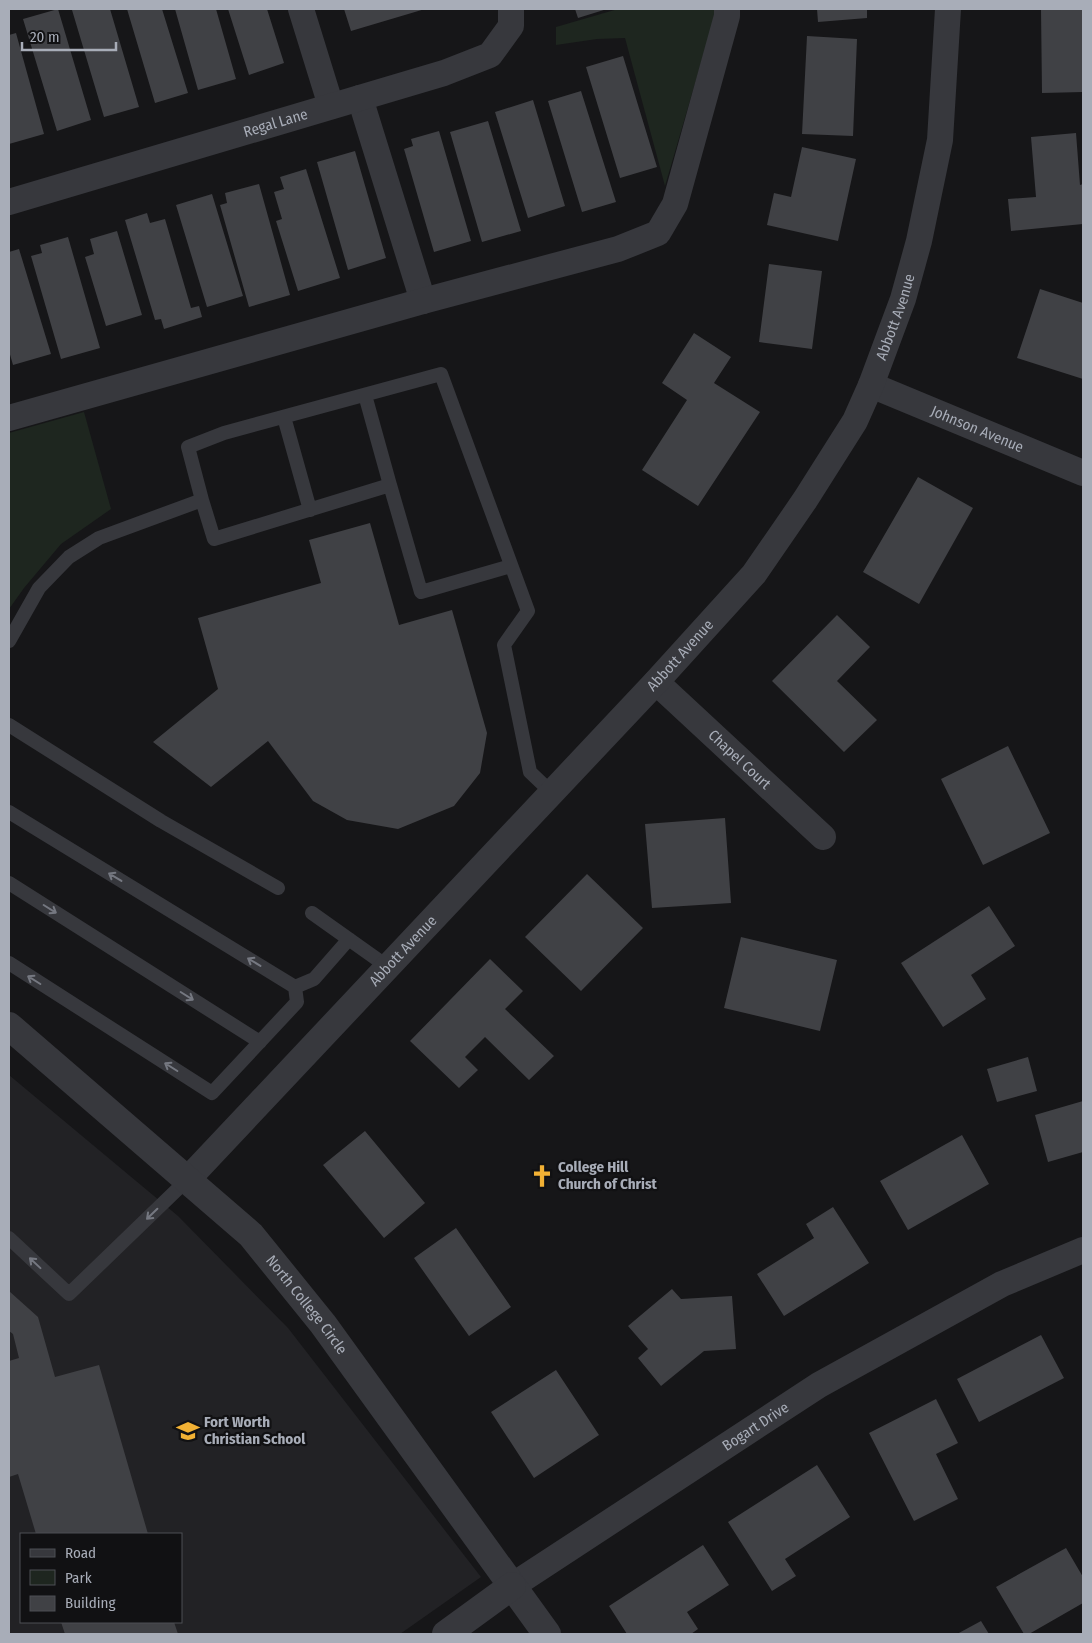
<svg xmlns="http://www.w3.org/2000/svg" width="1092" height="1643" viewBox="0 0 1092 1643" font-family="'Fira Sans Condensed',sans-serif">
<rect width="100%" height="100%" fill="#161618"/>
<path fill="#222225" fill-rule="evenodd" d="M9 1075 178 1216 288 1328 481 1577 400 1634H9ZM21 1534H181V1622H21Z"/>
<path fill="#1e261f" d="M618 9H715L713 22 665 186 625 38 597 39 556 45V27Z
M84 412 111 509 61 544 24 588 9 609V433Z"/>
<path fill="#404145" d="M58 9 91 120 57 131 23 19Z
M75 9H110L139 107 104 117 72 10Z
M127 9H162L188 93 155 103Z
M175 9H216L236 79 198 90Z
M228 9H267L284 63 249 75Z
M344 9H425L351 31Z
M575 9H607L578 18Z
M817 9H867V18L818 22Z
M1041 9H1083V92L1042 93Z
M16 33 44 134 9 144V35Z
M807 36 857 39 853 136 802 134Z
M623 56 657 167 620 178 586 67Z
M581 91 616 202 582 212 548 101Z
M533 100 565 206 528 218 495 112Z
M488 121 521 231 482 242 450 132Z
M439 131 471 241 434 252 404 149 413 146 411 139Z
M1076 133 1080 185 1083 184V224L1011 231 1008 199 1036 197 1031 137Z
M802 147 856 159 838 241 767 225 774 193 791 197Z
M355 151 386 258 348 270 317 162Z
M306 169 340 278 298 291 276 221 282 219 274 192 284 189 280 177Z
M259 184 290 295 249 307 220 205 227 203 225 193Z
M212 194 243 296 207 307 176 205Z
M147 213 150 223 165 219 191 308 199 306 202 317 164 329 161 319 155 320 125 220Z
M117 231 142 315 106 326 85 257 94 254 90 239Z
M68 237 100 348 61 359 31 256 42 253 40 245Z
M19 249 51 354 13 365 9 351V252Z
M769 264 822 271 812 349 759 342Z
M1040 289 1083 303V379L1017 358Z
M694 333 731 357 714 383 760 412 698 506 642 470 687 400 662 383Z
M918 477 973 508 919 604 863 572Z
M370 523 399 625 452 610 487 733 480 773 454 806 398 829 347 820 313 801 268 741 211 787 153 742 218 689 198 618 321 583 309 540Z
M837 615 870 647 837 681 877 720 844 752 772 681Z
M1008 746 1050 833 983 865 941 779Z
M725 818 731 903 652 908 645 824Z
M587 874 643 928 581 991 525 937Z
M989 906 1015 946 971 975 986 999 943 1027 901 963Z
M741 937 837 960 820 1031 724 1008Z
M490 959 523 991 505 1009 554 1056 529 1080 485 1037 465 1057 478 1070 459 1088 410 1041Z
M1028 1057 1037 1091 997 1102 987 1069Z
M1083 1101V1152L1048 1162 1035 1115Z
M365 1131 425 1203 384 1238 323 1165Z
M962 1135 989 1184 908 1230 880 1181Z
M833 1207 869 1263 784 1316 757 1274 814 1238 806 1224Z
M456 1228 511 1307 469 1336 414 1258Z
M672 1289 681 1299 732 1296 736 1349 704 1351 661 1386 638 1358 648 1349 628 1326Z
M9 1291 38 1317 55 1377 99 1365 148 1534H36L18 1474 9 1477V1361L19 1358 13 1334 9 1331Z
M1041 1335 1064 1378 979 1422 957 1379Z
M556 1370 599 1435 534 1478 491 1412Z
M936 1399 958 1443 936 1454 958 1499 914 1521 869 1433Z
M817 1465 850 1517 785 1559 796 1576 772 1591 728 1522Z
M703 1545 729 1585 687 1612 698 1629 691 1634H627L609 1606Z
M1066 1548 1083 1577V1603L1029 1634H1024L996 1587Z
M981 1621 989 1634H957Z
M61 1622H174L178 1634H65Z"/>
<g fill="none" stroke-linecap="round" stroke-linejoin="round">
<path stroke="#37383d" stroke-width="14" d="M365 395 390 485
M284 417 310 510
M202 500 214 539 390 485 421 592 511 566
M9 641 39 588 69 557 99 538 202 500 188 447 224 433 441 374 528 611 504 645 530 772 552 793
M9 725 161 821 278 888
M9 812 295 987
M9 883 260 1042
M312 913 388 967
M9 963 212 1093 297 1002 295 987
M295 987 314 979 349 939
M9 1238 69 1294 187 1180"/>
<g stroke="#37383d" stroke-width="26">
<path d="M301 9 331 106"/>
<path d="M360 98 423 301"/>
<path id="s1" d="M9 202 444 73 490 55 511 26V9"/>
<path id="s2" d="M871 385 1083 473"/>
<path d="M9 418 423 301 618 249 658 233 675 204 727 16V9"/>
<path id="s3" d="M656 682 823 837"/>
<path id="s4" d="M187 1180 656 682 754 574 805 500 855 421 871 385 903 299 919 241 940 140 948 9"/>
<path id="s5" d="M512 1586 819 1385 1002 1284 1083 1250"/>
</g>
<g stroke="#37383d" stroke-width="28">
<path id="s6" d="M9 1026 251 1235 323 1324 547 1634"/>
<path d="M446 1634 512 1586"/>
</g>
</g>
<defs><path id="oneway-shaft" d="M-6 0H5M1.5-3L5.5 0L1.5 3" fill="none" stroke-width="1.6" stroke-linecap="round" stroke-linejoin="round" transform="scale(1.25)"/></defs>
<g stroke="#757881">
<use href="#oneway-shaft" transform="translate(115 877) rotate(-149)"/>
<use href="#oneway-shaft" transform="translate(50 909) rotate(32)"/>
<use href="#oneway-shaft" transform="translate(254 962) rotate(-149)"/>
<use href="#oneway-shaft" transform="translate(34 980) rotate(-148)"/>
<use href="#oneway-shaft" transform="translate(187 996) rotate(32)"/>
<use href="#oneway-shaft" transform="translate(171 1067) rotate(-148)"/>
<use href="#oneway-shaft" transform="translate(152 1214) rotate(136)"/>
<use href="#oneway-shaft" transform="translate(35 1263) rotate(-137)"/>
</g>
<defs>
<symbol id="church-bare" viewBox="-9 -9 18 18"><path d="M-1.2-6h2.4v3.5h3.3v2.4h-3.3V6h-2.4V-.1h-3.3v-2.4h3.3Z" fill="#f2b134" stroke="#111113" stroke-width="2.5" paint-order="stroke"/></symbol>
<symbol id="school-bare" viewBox="-9 -9 18 18"><path d="M0-5L7-2L0 1L-7-2ZM-4 1L0 2.5L4 1V4Q0 6-4 4Z" fill="#f2b134" stroke="#111113" stroke-width="2.5" paint-order="stroke"/></symbol>
</defs>
<g fill-rule="evenodd">
<use href="#church-bare" x="526" y="1160" width="32" height="32"/>
<use href="#school-bare" x="172" y="1415" width="32" height="32"/>
</g>
<g text-anchor="middle" dominant-baseline="central" stroke-width="4.5" stroke-linejoin="round" paint-order="stroke">
<g font-size="15" fill="#a8adb8" stroke="#111113">
<text stroke="none"><textPath href="#s1" startOffset="278">Regal Lane</textPath></text>
<text stroke="none"><textPath href="#s4" startOffset="1125">Abbott Avenue</textPath></text>
<text stroke="none"><textPath href="#s2" startOffset="115">Johnson Avenue</textPath></text>
<text stroke="none"><textPath href="#s4" startOffset="720">Abbott Avenue</textPath></text>
<text stroke="none"><textPath href="#s3" startOffset="114">Chapel Court</textPath></text>
<text stroke="none"><textPath href="#s4" startOffset="315">Abbott Avenue</textPath></text>
<text stroke="none"><textPath href="#s6" startOffset="409">North College Circle</textPath></text>
<text stroke="none"><textPath href="#s5" startOffset="291">Bogart Drive</textPath></text>
</g>
<g font-size="15" font-weight="bold" fill="#a8adb8" stroke="#111113" text-anchor="start">
<text x="558" y="1167">College Hill<tspan x="558" dy="17">Church of Christ</tspan></text>
<text x="204" y="1422">Fort Worth<tspan x="204" dy="17">Christian School</tspan></text>
</g>
</g>
<rect width="1092" height="1643" fill="none" stroke="#a8adb8" stroke-width="20"/>
<rect x="20" y="1533" width="162" height="90" fill="#111113" stroke="#4d4f55"/>
<rect x="30" y="1549" width="25" height="8" fill="#37383d" stroke="#4d4f55"/>
<text x="65" y="1558" font-size="15" fill="#a8adb8">Road</text>
<rect x="30" y="1570" width="25" height="15" fill="#1e261f" stroke="#4d4f55"/>
<text x="65" y="1583" font-size="15" fill="#a8adb8">Park</text>
<rect x="30" y="1596" width="25" height="15" fill="#404145" stroke="#4d4f55"/>
<text x="65" y="1608" font-size="15" fill="#a8adb8">Building</text>
<path d="M22 42v8h94v-8" fill="none" stroke="#a8adb8" stroke-width="2.5"/>
<text x="30" y="42" font-size="15" fill="#a8adb8" stroke="#111113" stroke-width="4" paint-order="stroke">20 m</text>
</svg>
